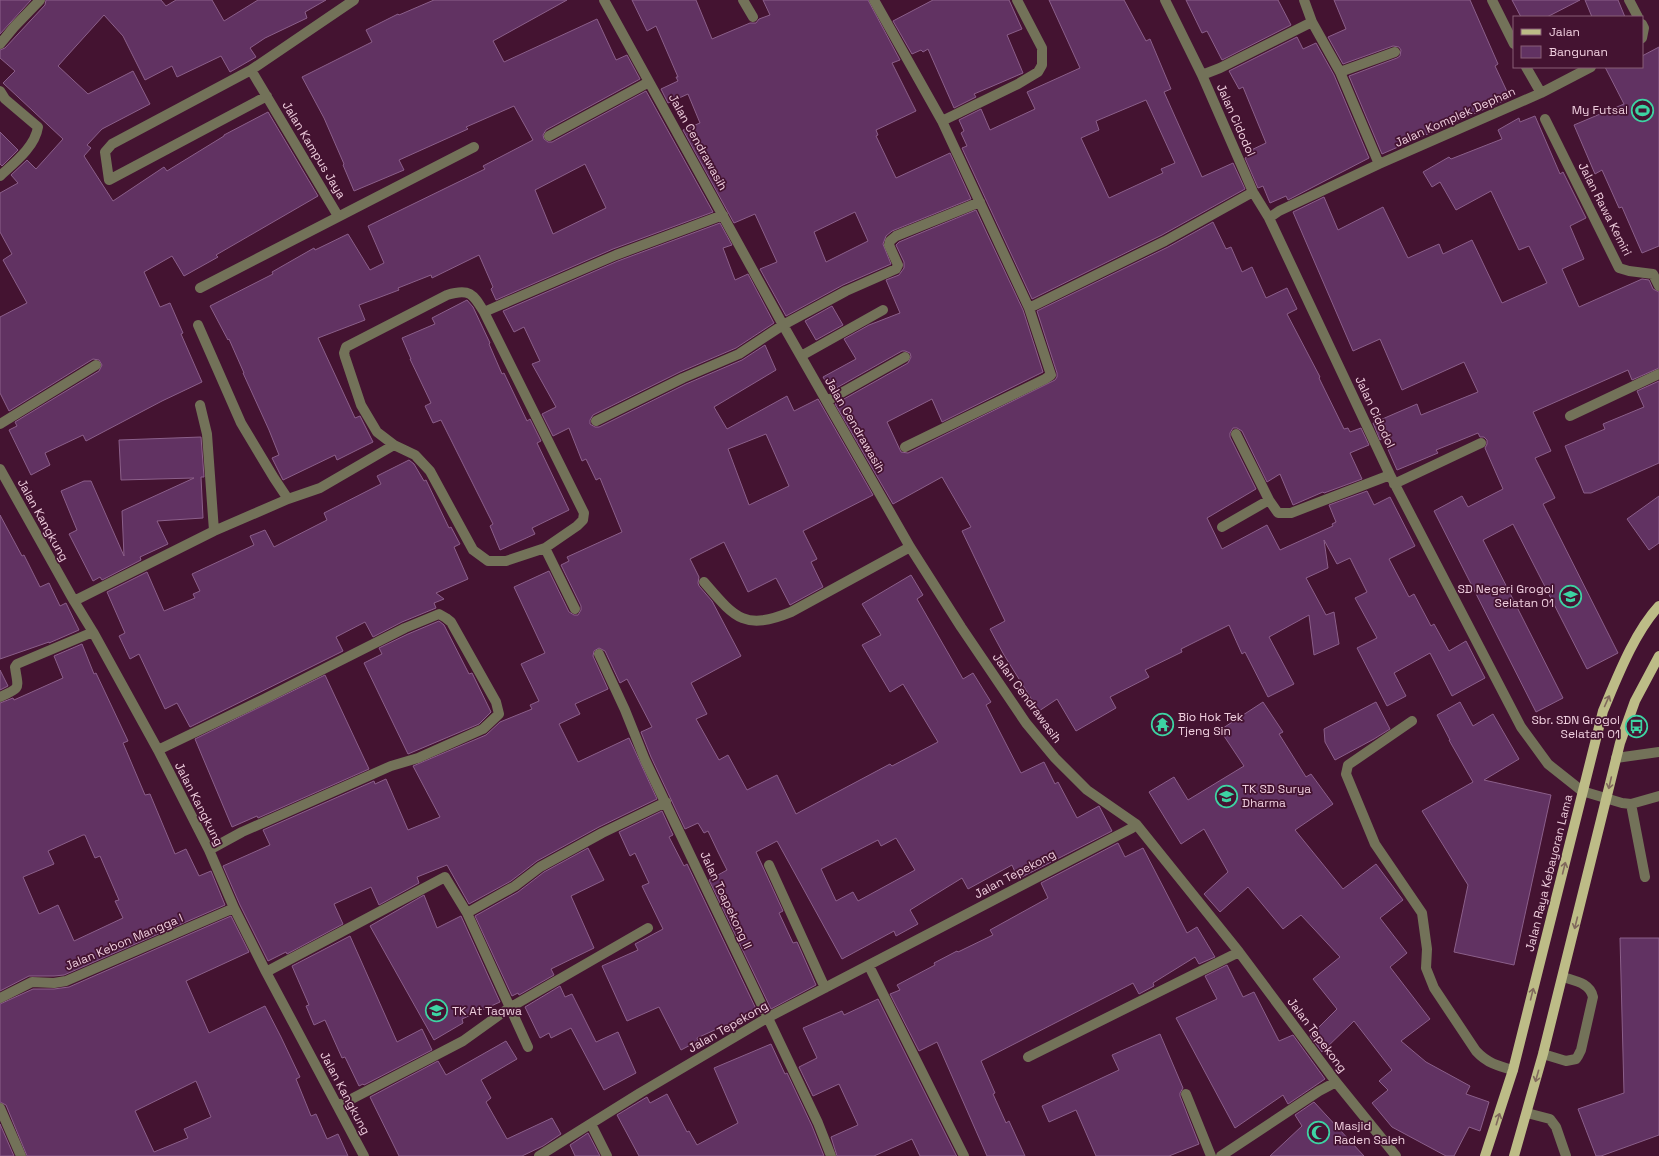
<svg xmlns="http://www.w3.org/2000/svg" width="1659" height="1156" viewBox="0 0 1659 1156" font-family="'Space Grotesk',sans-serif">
<rect width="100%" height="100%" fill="#441331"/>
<path fill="#613262" stroke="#8b5f8a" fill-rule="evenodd" d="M0 0H31L0 34Z
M46 0H161L166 6 176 0H212L224 21 258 0H326L305 12 307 18 265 38 250 48 256 57 230 72 221 56 177 77 172 66 145 80 123 36 104 15 58 66 88 94 133 71 150 104 102 129 87 145 91 148 84 156 113 201 164 167 167 171 224 136V135L268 112 318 196 216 255 218 257 184 276 172 256 144 272 160 307 170 303 183 333 181 334 202 382 162 401 86 441 83 435 45 453 50 465 31 475 9 430 17 426 15 422 99 371 102 365 99 360 93 359 9 411 0 393V317L27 303 3 260 12 254 0 232V193L18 183 11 175 27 160 36 169 63 139 3 83 15 71 0 58V50L5 48 45 5Z
M434 0H567L493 41 504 62 597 19 616 60 627 55 640 79 546 130 543 135 544 139 548 142H552L646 91 713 212 613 249 496 300 491 289 493 287 479 255 432 278 431 275 398 288 399 290 359 305 365 320 318 338 355 418 360 416 373 442 337 460 335 455 283 480 272 458 279 455 269 430 243 373H244L229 339 228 340 210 306 273 274 272 272 314 248 315 250 348 234 370 270 384 263 368 226 485 169 483 166 533 140 514 106 466 127 468 129 399 160 404 170 354 191 343 165 344 164 324 118 302 77 372 42 366 30 398 14 399 15ZM585 164 606 208 553 234 535 190Z
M632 0H696L712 39 750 23H756L759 19 770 15 763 0H868L900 60 892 63 916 111 876 130 878 135 876 136 896 178 950 153 971 199 892 231 886 236 883 244 891 264 843 285 786 316 760 269 777 262 755 214 734 223 683 130 700 123 688 94 668 103 661 89 678 81 676 77H678L656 26 647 31ZM855 212 868 241 826 262 814 232Z
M933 0H1009L1022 29 1007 35 1023 73 974 94 976 97 954 108 928 49 923 52 921 50 912 54 893 21Z
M1049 0H1124L1146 41 1150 39 1171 89 1164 92 1202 177 1233 163 1245 189 1162 235 1032 299 962 148 967 146 961 133 964 131 959 120 981 109 990 130 1035 109 1027 92 1080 68ZM1146 100 1175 163 1161 169 1163 173 1109 198 1081 138 1099 130 1096 121Z
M1186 0H1278L1291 25 1222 60 1207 31 1202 33Z
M1334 0H1470L1498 64 1495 66 1510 98 1382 154 1349 76 1397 58 1400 56 1401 50 1399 47 1393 46 1343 64 1328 37 1346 29Z
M1512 0H1580L1547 17H1521Z
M1585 0H1618L1625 17H1592Z
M1297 37 1303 49 1316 43 1334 75 1369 158 1288 200 1286 196 1270 203 1263 186 1258 188 1245 158 1249 156 1247 152 1266 143 1243 87 1239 89 1229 71Z
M1659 47V246L1642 253 1622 207 1619 208 1602 170 1595 174 1574 125 1624 104 1605 67H1642V56Z
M1535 116 1560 174 1563 172 1586 218 1570 226 1584 259 1562 269 1579 307 1642 279 1649 280 1653 289 1659 292V368L1632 380 1628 370 1533 412 1551 451 1535 458 1555 498 1543 504 1618 653 1587 669 1513 524 1483 540 1563 698 1536 712 1434 511 1462 496 1468 507 1503 489 1485 448 1487 444V440L1484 437H1480L1478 433 1436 450 1438 453 1397 470 1383 438 1380 440 1373 423 1417 404 1421 415 1478 392 1464 362 1402 390 1380 339 1353 351 1293 212 1324 197 1338 230 1383 207 1408 258 1439 244 1443 254 1472 240 1502 303 1547 283 1529 246 1519 250 1491 191 1456 210 1440 182 1432 187 1423 172 1449 157 1451 159 1502 139 1498 130 1519 118 1520 122Z
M0 132 18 150 2 166 0 164Z
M976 210 1023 310 1043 372 942 422 932 399 887 422 901 452 908 453 1055 380 1057 377V373L1037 311 1168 247 1213 222 1226 249 1231 247 1242 272 1252 267 1266 298 1287 288 1297 309 1287 314 1320 377 1319 378 1344 429 1348 428 1350 432 1361 428 1369 445 1350 453 1362 479 1324 493 1323 492 1293 505 1280 474 1267 482 1242 431 1237 428H1233L1230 433V437L1256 489 1207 518 1222 549 1267 525 1280 550 1333 526 1332 524 1336 522 1329 505 1367 491 1374 505 1390 497 1415 546 1389 559 1409 597 1414 594 1431 626 1434 624 1449 651 1466 641 1485 678 1452 696 1430 653 1394 673 1406 696 1387 706 1357 648 1377 638 1355 598 1367 592 1350 558 1337 564 1324 540 1328 568 1306 578 1326 615 1334 612 1339 644 1314 655 1309 615 1269 637 1294 684 1268 697 1245 652 1242 654 1229 625 1181 649 1182 652 1145 670 1149 677 1110 697 1116 708 1076 731 1057 699 1039 711 1004 655 990 629 1005 621 962 531 971 527 942 477 893 504 835 404 908 363 911 357 910 353 905 351H902L831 391 823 377 856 359 844 339 869 325 900 313 886 280 899 275 904 268V262L896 245 899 242Z
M720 223 732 245 723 248 735 280 748 274 774 323 736 348 680 372 593 415 590 420V424L595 427H599L686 384 742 360 765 345 776 370 714 407 727 429 787 396 794 411 818 399 873 495 803 531 817 559 811 562 823 587 790 605 776 578 748 592 724 542 690 559 699 577 698 583 699 586 712 601 741 656 691 683 707 714 696 719 719 760 728 755 747 790 777 775 796 814 890 764 892 766 938 742 903 684 890 692 862 645 881 635 862 604 911 575 923 595 917 599 963 679 973 673 991 702 986 705 1021 773 1044 762 1055 784 1058 782 1077 818 1099 806 1112 831 1018 879 1012 865 968 889 962 878 910 910 918 924 896 936 894 931 842 959 777 841 756 852 783 911 779 913 793 943 797 942 816 985 771 1009 709 880 727 870 718 852 708 831 704 833 698 823 685 829 651 757 641 732 652 727 627 679 620 683 605 651 599 648 594 651 593 656 608 689 575 704 580 714 559 724 578 762 629 738 657 799 599 827 537 861 511 881 469 904 447 865 417 877 419 883 379 905 371 887 334 904 343 924 287 954 286 952 268 961 240 905 223 866 270 845 263 830 374 781 375 784 386 779 408 830 440 817 413 766 486 735 500 722 532 709 530 705 539 701 521 664 545 653 514 587 549 571 569 612 574 615H578L581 610V606L561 565 569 561 567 557 622 532 600 478 596 480 586 459 582 461 569 428 553 436 542 414 556 407 532 364 540 361 524 327 514 332 503 311 618 261ZM766 434 789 486 749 505 728 449ZM896 838 915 870 858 901 853 892 836 901 821 869 878 840 881 846Z
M467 300 473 307 490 343 489 344 502 374 504 373 527 421 530 419 541 441 537 443 569 510 532 528 535 534 500 550 490 526 493 524 441 420 433 423 425 406 431 403 410 359H411L402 338 435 324 432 318Z
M832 306 843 325 816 340 805 321Z
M1659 381V463L1591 493H1584L1565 446 1605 429 1603 424 1644 407 1637 391Z
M201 437 204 477H201L203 518 157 521 168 544 140 557 141 560 102 580 100 577 93 581 69 534 77 530 61 491 84 481H91L124 556 122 511 194 478 121 480 119 440Z
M409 460 414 464 424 481 426 480 449 528 451 527 460 544 454 547 468 579 436 593 444 599 434 603 436 608 402 622 373 637 365 622 336 637 343 651 190 727 177 703 165 709 139 654 130 659 119 636 125 633 107 592 147 572 164 611 195 598 193 594 200 591 192 574 254 545 250 536 265 530 274 547 327 520 324 513 381 484 377 476Z
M1659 496V543L1649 550 1627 519Z
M0 515 22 556 24 555 40 587 49 583 60 606 66 603 79 630 49 643V642L0 659Z
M439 621 444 625 469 674 472 673 491 712 479 724 408 754 364 663 382 654 379 648 408 634Z
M82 644 94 674 96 673 128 741 123 743 145 795 150 794 175 854 186 849 199 876 211 871 225 905 64 975 54 976H29L0 991V703L13 698 14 700 63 678 54 656ZM83 835H85L95 858 100 856 119 900 115 901 123 918 74 941 58 905 39 914 23 877 54 864 48 851Z
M0 670 8 686 0 690Z
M325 675 369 769 258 818 257 816 232 827 195 739Z
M1263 702 1283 732 1279 734 1306 777 1311 774 1333 804 1295 830 1343 889 1376 864 1403 900 1380 918 1407 953 1390 967 1430 1019 1401 1041 1426 1062 1470 1086 1466 1094 1489 1102 1480 1131 1469 1127 1454 1156H1446L1392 1127 1372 1103 1388 1090 1379 1081 1392 1070 1354 1021 1322 1052 1310 1036 1337 1009 1313 979 1340 957 1301 915 1283 929 1248 887 1220 912 1204 894 1228 872 1204 829 1181 844 1149 792 1174 777 1188 800 1244 766 1220 730Z
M1376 702 1390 729 1374 739 1335 760 1325 742 1324 729Z
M1460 702 1473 726 1493 714 1519 759 1484 780 1551 795 1514 965 1454 952 1468 885 1422 811 1473 782 1449 740H1450L1437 715Z
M662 811 673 835 669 837 684 866 687 864 757 1011 697 1038 698 1041 681 1050 659 1007 627 1021 602 966 638 950 635 944 663 929 642 886 649 883 635 853 630 856 619 832Z
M1118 843 1125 857 1143 848 1187 933 1197 927 1215 957 1199 964 1195 957 1153 983 1154 986 1139 994 1133 983 981 1061 995 1093 993 1094 1006 1123 1009 1121 1025 1156H987L937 1042 919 1051 890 994 900 990 897 985 935 965 934 963 957 951 958 952 993 935 990 930 1048 898 1041 883Z
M588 848 604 880 571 896 594 948 551 969 554 975 519 995 518 993 512 996 475 916 518 892 544 872Z
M424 895 437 928 461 916 500 1002 462 1019 463 1023 434 1040 370 926Z
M231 916 249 952 186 981 209 1033 265 1006 281 1037 300 1077 296 1079 311 1116 316 1114 327 1139 338 1134 348 1156H27L6 1105 0 1102V1004L33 989H54L69 987ZM196 1081 211 1117 184 1129 188 1138 154 1152 135 1111Z
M350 936 397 1042 422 1029 432 1050 364 1085 363 1084 359 1086 345 1057 342 1058 325 1020 314 1025 306 1006 309 1005 292 966Z
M1620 938H1659V1135L1601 1156H1596L1578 1109 1624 1093Z
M1227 965 1243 997 1254 992 1279 1041 1293 1035 1325 1079 1288 1104 1283 1095 1235 1128 1176 1018 1217 999 1205 976Z
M560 986 565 997 572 994 596 1042 618 1032 636 1073 604 1090 571 1028 551 1038 549 1033 540 1038 525 1007Z
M878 999 956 1155 957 1156H920L912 1139 874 1156H837L831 1137 858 1125 839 1084 813 1096 799 1067 817 1058 803 1028 842 1011 844 1015Z
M1160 1034 1183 1088 1180 1093V1096L1199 1144 1169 1156H1096L1076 1110 1049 1122 1042 1106 1119 1070 1112 1055Z
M506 1041 517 1059 481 1080 491 1098 486 1102 507 1139 552 1118 561 1134 543 1146 522 1156H399L370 1097 438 1061 446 1075Z
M771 1044 785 1074 787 1073 812 1126 824 1156H639L617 1115 647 1097 650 1103 667 1094 687 1132 689 1131 697 1145 738 1123 714 1068Z
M1314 1102 1364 1156H1270L1302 1126 1295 1115Z
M0 1124 14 1156H0Z
M588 1133 600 1156H575L570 1145Z"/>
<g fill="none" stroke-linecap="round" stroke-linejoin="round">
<path stroke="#737259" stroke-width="10" d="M604 0 783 325 910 547 961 627 1026 723 1055 758 1087 790 1136 824 1239 952 1336 1082 1396 1156
M743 0 753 17
M874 0 942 121 1029 308 1051 375 1045 379 905 447
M1165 0 1202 75 1253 192 1269 218 1390 475 1521 727 1548 764 1582 791 1622 803 1631 804 1659 796
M1304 0 1312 22
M1492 0 1514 44
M1629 0 1638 17
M1642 24 1644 28 1642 38
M0 44 14 27 40 0
M1526 67 1541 93
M251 70 112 144 105 152 109 180 267 96
M1340 72 1395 52
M1202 75 1220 68 1312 22 1340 72 1379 164 1541 93 1591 67
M0 91 5 99 38 127C35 147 14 163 0 176
M1545 119 1619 268 1629 271 1653 274 1659 286
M942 121 1018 84 1038 72 1042 65V48L1017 0
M549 136 649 82
M338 216 251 70 354 0
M1269 218 1279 211 1379 164
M200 288 474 147
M1029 308 1165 241 1253 192
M484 312 616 255 723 215
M198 325 241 423 274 478 288 499 320 488 394 445 377 432 361 405 345 357 344 353 346 347 447 295C470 288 473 294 484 312L584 513 583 520 577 526 545 548 506 561H488L473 550 430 471 415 455 394 445
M801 356 883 310
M827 401 905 357
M1570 416 1659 374
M596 421 683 378 739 354 783 325 846 291 896 269 898 265 889 245 890 241 896 236 980 202
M0 424 96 365
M1236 434 1269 500
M0 469 74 601 93 632 158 750 209 850 234 908 266 972 364 1156
M1394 484 1481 443
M1222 527 1269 500 1278 513H1291L1390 475
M214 531 288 499
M545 548 575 609
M704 582C735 618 744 631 791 612L910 547
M74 601 214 531 207 434 200 405
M599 654 625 710 645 760 818 1123 831 1156
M0 697C22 687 18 689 15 667L17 664 93 632
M1412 721 1348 765 1346 774 1375 844 1422 913 1427 949 1426 968 1434 988 1476 1051C1487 1063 1498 1066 1513 1070
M158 750 264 699 405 628 439 614 446 618 451 622 496 702 499 714 483 729 418 758 391 766 242 832 209 850
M1616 758 1659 752
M1631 804 1645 877
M769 865 825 988
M467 913 528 1047
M869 966 964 1156
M266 972 445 877 467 913 515 886 540 867 602 833 666 802
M0 998 32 982 54 983 66 981 234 908
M511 1007 648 928
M1543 1054 1566 1061 1576 1059 1578 1056 1581 1050 1593 997C1590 983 1575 981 1563 977
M1028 1057 1239 952
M1186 1094 1211 1156
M338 1106 463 1041 509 1008
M0 1108 21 1156
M1527 1113 1550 1119 1556 1127 1566 1156
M591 1124 607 1156
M539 1156 640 1093 767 1018 1132 828 1136 824
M1221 1156 1319 1091 1336 1082"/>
<path stroke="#bdbc87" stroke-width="10" d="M1485 1156 1513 1070 1603 711C1617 678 1634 633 1659 606
M1514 1156 1543 1054 1620 743 1635 701 1659 656"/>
</g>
<defs><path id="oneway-shaft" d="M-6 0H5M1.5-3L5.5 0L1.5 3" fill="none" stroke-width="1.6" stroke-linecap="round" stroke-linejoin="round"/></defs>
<g stroke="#80685c">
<use href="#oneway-shaft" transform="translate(1607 701) rotate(-66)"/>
<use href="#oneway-shaft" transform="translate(1610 783) rotate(103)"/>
<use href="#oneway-shaft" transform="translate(1564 868) rotate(-76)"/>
<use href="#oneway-shaft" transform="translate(1576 923) rotate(104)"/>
<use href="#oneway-shaft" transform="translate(1532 994) rotate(-76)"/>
<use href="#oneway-shaft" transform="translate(1537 1076) rotate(106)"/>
<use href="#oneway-shaft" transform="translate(1498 1119) rotate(-73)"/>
</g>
<defs>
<symbol id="stadium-ring" viewBox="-11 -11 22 22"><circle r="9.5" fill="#441331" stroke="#3dd4a3" stroke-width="1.5"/><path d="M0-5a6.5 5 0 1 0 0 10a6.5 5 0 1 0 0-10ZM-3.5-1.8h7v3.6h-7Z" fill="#3dd4a3"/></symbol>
<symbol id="school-ring" viewBox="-11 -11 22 22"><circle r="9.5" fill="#441331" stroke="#3dd4a3" stroke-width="1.5"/><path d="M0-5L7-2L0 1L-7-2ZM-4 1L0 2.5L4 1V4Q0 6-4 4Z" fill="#3dd4a3"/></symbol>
<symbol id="temple-ring" viewBox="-11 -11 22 22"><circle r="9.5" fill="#441331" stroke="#3dd4a3" stroke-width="1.5"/><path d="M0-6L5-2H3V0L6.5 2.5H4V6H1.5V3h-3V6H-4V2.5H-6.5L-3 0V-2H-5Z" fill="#3dd4a3"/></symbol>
<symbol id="bus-ring" viewBox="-11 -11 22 22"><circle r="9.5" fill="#441331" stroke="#3dd4a3" stroke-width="1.5"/><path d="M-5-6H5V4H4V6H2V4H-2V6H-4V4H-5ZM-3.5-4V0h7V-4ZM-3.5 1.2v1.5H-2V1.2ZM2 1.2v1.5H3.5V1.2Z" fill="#3dd4a3"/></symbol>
<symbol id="mosque-ring" viewBox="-11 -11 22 22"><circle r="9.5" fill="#441331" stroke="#3dd4a3" stroke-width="1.5"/><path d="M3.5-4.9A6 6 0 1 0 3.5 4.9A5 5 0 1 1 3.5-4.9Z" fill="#3dd4a3"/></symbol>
</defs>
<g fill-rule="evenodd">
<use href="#stadium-ring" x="1630" y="98" width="25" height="25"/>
<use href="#school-ring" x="1558" y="584" width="25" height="25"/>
<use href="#temple-ring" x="1150" y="712" width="25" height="25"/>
<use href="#bus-ring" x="1624" y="714" width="25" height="25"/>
<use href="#school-ring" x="1214" y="784" width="25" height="25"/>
<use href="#school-ring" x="424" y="998" width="25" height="25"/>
<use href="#mosque-ring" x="1306" y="1120" width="25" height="25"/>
</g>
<g text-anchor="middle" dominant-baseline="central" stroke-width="3.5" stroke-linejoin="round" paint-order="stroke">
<g font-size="12" fill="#efcede" stroke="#441331" text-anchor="start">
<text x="1628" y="110" text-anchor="end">My Futsal</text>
<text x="1554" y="589" text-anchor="end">SD Negeri Grogol<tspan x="1554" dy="14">Selatan 01</tspan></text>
<text x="1178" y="717">Bio Hok Tek<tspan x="1178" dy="14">Tjeng Sin</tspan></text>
<text x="1620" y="720" text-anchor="end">Sbr. SDN Grogol<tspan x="1620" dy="14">Selatan 01</tspan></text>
<text x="1242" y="789">TK SD Surya<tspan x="1242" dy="14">Dharma</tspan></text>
<text x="452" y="1011">TK At Taqwa</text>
<text x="1334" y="1126">Masjid<tspan x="1334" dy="14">Raden Saleh</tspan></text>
</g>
<g font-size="12" fill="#efcede" stroke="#441331">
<text transform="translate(1455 117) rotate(-24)">Jalan Komplek Dephan</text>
<text transform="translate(1236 120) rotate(66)">Jalan Cidodol</text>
<text transform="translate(698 142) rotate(61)">Jalan Cendrawasih</text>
<text transform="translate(314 150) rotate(59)">Jalan Kampus Jaya</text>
<text transform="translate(1605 209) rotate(63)">Jalan Rawa Kemiri</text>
<text transform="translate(1375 412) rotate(65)">Jalan Cidodol</text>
<text transform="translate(855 425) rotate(60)">Jalan Cendrawasih</text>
<text transform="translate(43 520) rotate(61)">Jalan Kangkung</text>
<text transform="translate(1027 698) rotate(54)">Jalan Cendrawasih</text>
<text transform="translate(199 804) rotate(63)">Jalan Kangkung</text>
<text transform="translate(1549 873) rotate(-76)">Jalan Raya Kebayoran Lama</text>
<text transform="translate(1015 874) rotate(-28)">Jalan Tepekong</text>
<text transform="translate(726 900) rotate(65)">Jalan Toapekong II</text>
<text transform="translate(124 942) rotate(-23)">Jalan Kebon Mangga I</text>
<text transform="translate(728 1027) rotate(-30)">Jalan Tepekong</text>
<text transform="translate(1317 1035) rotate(53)">Jalan Tepekong</text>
<text transform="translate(345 1093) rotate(62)">Jalan Kangkung</text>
</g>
</g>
<rect x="1513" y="16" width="130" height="52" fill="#441331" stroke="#885e76"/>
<rect x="1521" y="29" width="20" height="6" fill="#bdbc87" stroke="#885e76"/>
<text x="1549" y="36" font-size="12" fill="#efcede">Jalan</text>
<rect x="1521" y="46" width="20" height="12" fill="#613262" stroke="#885e76"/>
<text x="1549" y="56" font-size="12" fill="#efcede">Bangunan</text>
</svg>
